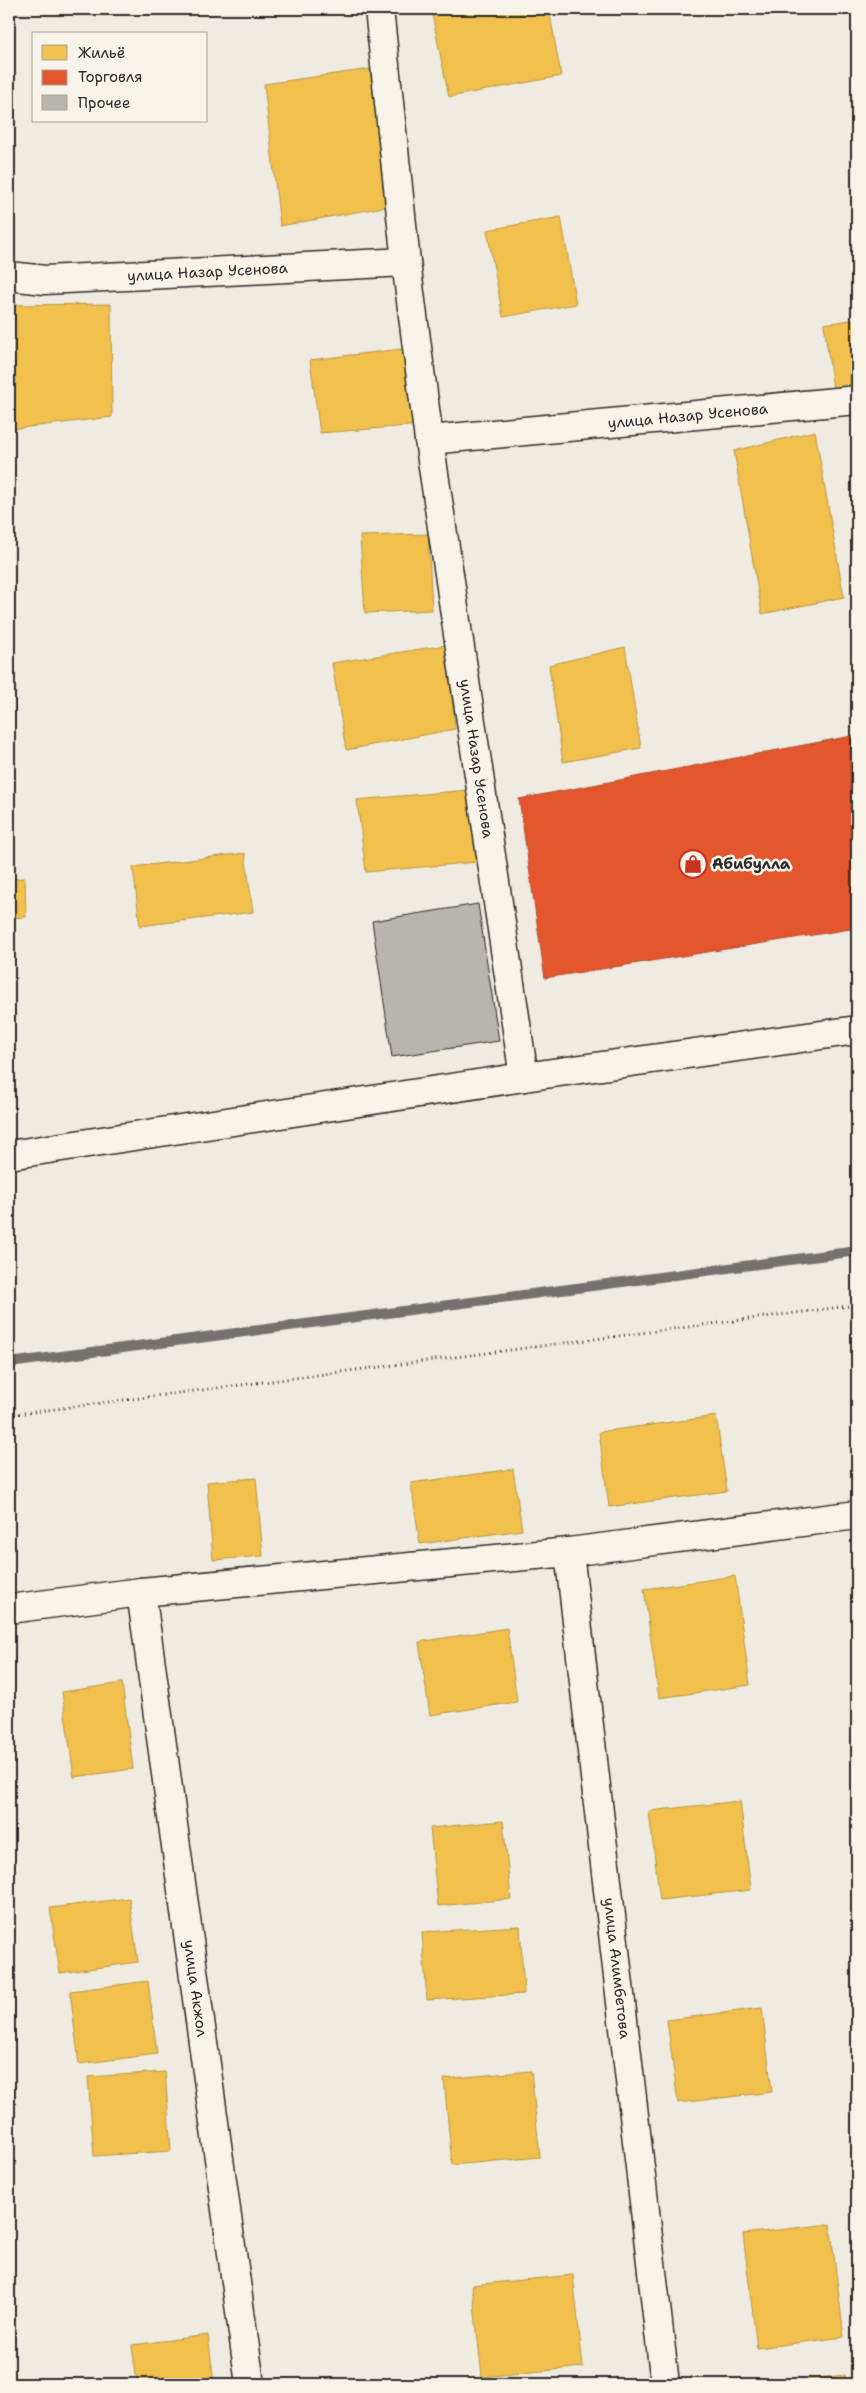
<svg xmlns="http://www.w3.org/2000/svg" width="866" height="2393" viewBox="0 0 866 2393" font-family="'Shantell Sans',sans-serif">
<rect width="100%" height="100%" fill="#efebe0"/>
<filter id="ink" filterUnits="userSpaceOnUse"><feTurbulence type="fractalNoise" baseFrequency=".02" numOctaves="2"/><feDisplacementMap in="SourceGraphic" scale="10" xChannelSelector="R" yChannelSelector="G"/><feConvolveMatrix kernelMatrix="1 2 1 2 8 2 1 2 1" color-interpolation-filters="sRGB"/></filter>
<g filter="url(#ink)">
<path fill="#f2c14e" stroke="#b69444" d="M431 9H549L561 76 449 97Z
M370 69 389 206 280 226 264 84Z
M561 217 576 304 503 317 487 230Z
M111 304 112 417 13 429 9 376V305Z
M857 319V386L833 389 824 324Z
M410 348 421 425 320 433 310 360Z
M815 431 844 597 762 614 734 451Z
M428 534 432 610 365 613 360 536Z
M446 645 455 729 346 750 332 663Z
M625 647 641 748 563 762 549 665Z
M468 790 478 862 366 872 357 800Z
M245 853 253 912 140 926 133 867Z
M25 878 26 917 9 918V879Z
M716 1416 727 1491 609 1507 599 1432Z
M513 1469 522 1530 420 1544 411 1483Z
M256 1478 263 1556 213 1560 207 1482Z
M735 1576 750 1685 659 1698 644 1589Z
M507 1628 517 1702 430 1715 419 1642Z
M122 1683 133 1769 74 1777 62 1692Z
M740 1801 751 1890 660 1900 649 1811Z
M503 1821 511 1899 438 1906 430 1828Z
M129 1898 138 1962 60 1973 50 1908Z
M520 1926 524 1994 427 2000 422 1932Z
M148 1981 157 2054 79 2064 70 1991Z
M762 2008 772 2092 678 2103 667 2020Z
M531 2071 540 2157 452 2165 444 2079Z
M165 2072 171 2151 94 2156 88 2077Z
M830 2224 844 2337 757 2348 743 2234Z
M573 2275 583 2367 482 2377 472 2285Z
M208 2335 214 2384H137L132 2345Z
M845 2375 846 2384H764Z"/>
<path fill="#e4572e" stroke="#ac4a2d" d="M857 735V928L545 978 519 799Z"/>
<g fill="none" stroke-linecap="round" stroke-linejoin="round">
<path stroke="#74726e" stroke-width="10" d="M9 1363 857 1251"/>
</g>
<path fill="#b8b5ae" stroke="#2b2b2b" d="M478 904 499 1041 392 1057 372 921Z"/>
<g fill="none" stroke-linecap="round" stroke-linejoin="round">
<defs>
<g id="street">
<path id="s1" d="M379 9 406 262 429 440 524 1077"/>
<path id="s2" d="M9 276 45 280 406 262"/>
<path id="s3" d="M429 440 857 400"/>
<path id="s4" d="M569 1552 665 2384"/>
<path id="s5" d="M141 1592 250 2384"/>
<path d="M9 1609 141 1592 569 1552 857 1515"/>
</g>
<path id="primary" d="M9 1155 524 1077 857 1030"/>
</defs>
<use href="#street" stroke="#2b2b2b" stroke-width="31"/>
<use href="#primary" stroke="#2b2b2b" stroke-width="31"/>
<path stroke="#2b2b2b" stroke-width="3" stroke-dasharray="1 4" stroke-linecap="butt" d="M9 1415 857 1305"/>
<use href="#street" stroke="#f7f3e8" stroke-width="28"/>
<use href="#primary" stroke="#f7f3e8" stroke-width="28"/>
</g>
</g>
<defs>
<symbol id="shop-ring" viewBox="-11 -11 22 22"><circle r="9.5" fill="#f7f3e8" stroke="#c8321e" stroke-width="1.5"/><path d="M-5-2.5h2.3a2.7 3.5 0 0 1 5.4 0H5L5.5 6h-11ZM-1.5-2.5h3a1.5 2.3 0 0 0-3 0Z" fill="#c8321e"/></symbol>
</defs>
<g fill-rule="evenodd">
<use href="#shop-ring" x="677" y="848" width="32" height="32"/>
</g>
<g text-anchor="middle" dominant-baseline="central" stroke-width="5" stroke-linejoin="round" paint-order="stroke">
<g font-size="15" fill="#2b2b2b" stroke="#f7f3e8">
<text stroke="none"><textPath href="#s2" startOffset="199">улица Назар Усенова</textPath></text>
<text stroke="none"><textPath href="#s3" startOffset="260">улица Назар Усенова</textPath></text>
<text stroke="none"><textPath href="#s1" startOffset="756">улица Назар Усенова</textPath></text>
<text stroke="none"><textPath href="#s4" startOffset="419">улица Алимбетова</textPath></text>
<text stroke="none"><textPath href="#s5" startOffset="400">улица Акжол</textPath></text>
</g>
<g font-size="15" font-weight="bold" fill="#2b2b2b" stroke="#f7f3e8" text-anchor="start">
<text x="712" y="864">Абибулла</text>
</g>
</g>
<rect width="866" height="2393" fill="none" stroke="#f7f3e8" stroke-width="30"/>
<rect x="15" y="15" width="836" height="2363" fill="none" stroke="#2b2b2b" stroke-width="2" filter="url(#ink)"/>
<rect x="32" y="32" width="175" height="90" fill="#f7f3e8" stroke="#a5a39c"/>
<rect x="42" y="45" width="25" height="15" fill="#f2c14e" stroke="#a5a39c"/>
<text x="78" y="58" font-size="15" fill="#2b2b2b">Жильё</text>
<rect x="42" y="70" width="25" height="15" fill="#e4572e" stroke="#a5a39c"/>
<text x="78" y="82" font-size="15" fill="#2b2b2b">Торговля</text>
<rect x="42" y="95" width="25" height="15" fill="#b8b5ae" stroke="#a5a39c"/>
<text x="78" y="108" font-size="15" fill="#2b2b2b">Прочее</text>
</svg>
